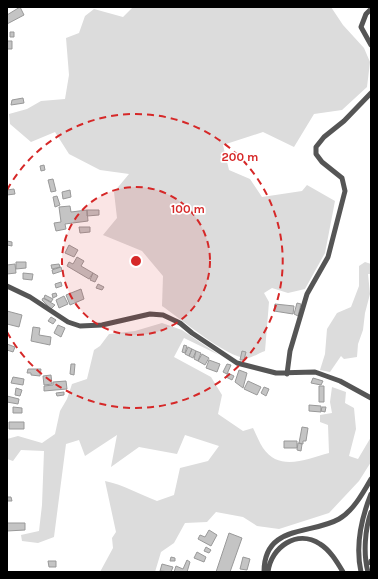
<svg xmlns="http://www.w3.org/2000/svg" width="378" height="579" viewBox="0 0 378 579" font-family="Karla,sans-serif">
<rect width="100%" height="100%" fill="#fff"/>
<path fill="#dcdcdc" d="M133 7H331L343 25 364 48 370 62 367 87 342 110 314 114 294 147 263 132 223 145 229 170 250 179 262 197 302 191 307 185 335 201 325 253 305 289 288 293 272 288 264 293 269 302 265 351C259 353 252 358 247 358 228 359 180 318 162 306L163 276 142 251 103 235 117 218 114 192 129 174 100 170 69 154 55 132 31 142 10 124 9 114 27 109 41 101 65 99 69 75 66 38 79 33 85 16 94 9 123 17Z
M365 262 371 264V274H368L370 294 365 313 363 330 358 344 357 357 344 359 341 356 330 372 320 370 325 354 327 329 337 313 351 307 359 286V266Z
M162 323 182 330 219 355 184 338 174 357 211 377 222 395 218 414 243 431 253 428C256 434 259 442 263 448 279 472 307 459 329 453L328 425 320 422V415L332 413 330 402 332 387 346 392 345 403 354 408 356 429 349 456 358 459 371 437V462L359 481 329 513 279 529 257 526 243 517 216 512 207 522 185 523 174 543 161 552 155 572H100L113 548 112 538 116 532 105 481C124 485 139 494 157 501L174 495 180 468 208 461 219 446 185 435 177 454 139 447 111 467 117 435 85 456 79 440 66 444 54 537 38 543 22 541 21 535 39 531 42 505 44 451 21 450 13 461 7 459V439L18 436 42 443 55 434 60 411 67 399 72 384 87 379 94 350 100 346 109 334 135 331Z"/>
<path fill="#c4c4c4" stroke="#999" d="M20 7 24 15 7 24V15Z
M10 32H14V37H10Z
M7 41H12V49H7Z
M23 98 24 103 11 105 12 100Z
M44 165 45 170 41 171 40 166Z
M53 179 56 191 51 192 48 180Z
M14 189 15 194 7 195V190Z
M70 190 71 197 63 199 62 192Z
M57 196 60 205 55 207 53 197Z
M70 206 71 212 87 210 88 221 65 224 66 229 56 231 54 223 61 222 59 207Z
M87 210H99V215L87 216Z
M79 227H90V232L80 233Z
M7 241 12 242V246L7 245Z
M69 245 78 250 74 257 65 253Z
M77 257 84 261 81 266 93 273 89 279 67 266 69 262 73 264Z
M16 262H26V268L16 269Z
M15 264 16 273 7 274V265Z
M59 264 60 267 52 269 51 265Z
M61 267 62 271 53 274 52 270Z
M23 273 33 274 32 280 23 279Z
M93 273 98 276 95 282 90 280Z
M61 282 62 286 56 288 55 284Z
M98 284 104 287 102 290 96 288Z
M81 289 84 299 70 305 66 295Z
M56 293 57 296 53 298 52 294Z
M45 295 53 299 51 302 44 298Z
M64 296 68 304 59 308 56 300Z
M43 298 55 305 51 309 42 300Z
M297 303 301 304 298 316 294 314Z
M275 304 294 306 293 314 274 311Z
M7 311 22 315 19 327 7 324Z
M51 317 56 320 53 324 48 321Z
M58 325 65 328 61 337 54 333Z
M33 327 40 328 39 335 51 337 50 345 31 341Z
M7 344 15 347 13 352 7 350Z
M184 345 187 346 185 353 182 352Z
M188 347 192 349 189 356 185 354Z
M192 349 196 351 193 358 189 356Z
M196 351 201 353 198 361 194 359Z
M242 351 246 352 244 360H240Z
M202 354 209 358 205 365 198 361Z
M209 360 220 364 217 372 206 368Z
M71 364H75L74 375 70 374Z
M227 364 231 365 227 374 223 372Z
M28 369H41L40 376 31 375V373H27Z
M239 370 247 373 243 388 235 382Z
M228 373 234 376 232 380 226 377Z
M51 375 52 384 44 385 43 376Z
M13 377 24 379 23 385 11 383Z
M313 378 323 381 321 385 311 383Z
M66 381 67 389 44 391V386L53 385V382Z
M248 381 261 387 257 395 244 389Z
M319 386H324V402H319Z
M264 387 269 389 266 396 261 393Z
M16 388 22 390 20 396 15 395Z
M64 392V395L57 396 56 393Z
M7 396 19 399 18 404 7 402Z
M309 405 321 406V412L309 411Z
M13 407 22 408V413H13Z
M322 407H326L325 412 321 411Z
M9 422H24V429H9Z
M302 427 308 428 306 441H303V444L299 443Z
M284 441H297V448H284Z
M298 443 302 444 301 451 297 450Z
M7 497H11L12 501H7Z
M7 523H25V530L7 531Z
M209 530 217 535 211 546 198 539 200 535 205 537Z
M229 533 242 538 230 572H216Z
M206 547 211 550 209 553 204 551Z
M197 552 206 557 204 562 194 558Z
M171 557 175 558V561H170Z
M243 557 250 559 247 570 240 569Z
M187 560 190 562 187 572H174L176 566 183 569Z
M48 561H56V567H49Z
M162 564 173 567 171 572 160 571Z"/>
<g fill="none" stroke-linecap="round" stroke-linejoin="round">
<path stroke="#555" stroke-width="5" d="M371 9 366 14 361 27 371 45
M7 286 30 297 68 322 80 326 102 325 150 314 163 315 180 323 192 333 237 363 276 373 315 372 340 381 371 398
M287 374 290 351 307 294 328 257 345 191 342 178 322 162 316 154V147L324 137 344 121 371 93
M371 561V563
M264 572C264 524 311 535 339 519 353 511 363 493 371 479
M268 572C271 547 297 529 320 544 330 550 337 562 343 572
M361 572C355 545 361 519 371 494
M368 572C363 554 365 529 371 512"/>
</g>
<circle cx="136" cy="261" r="74" fill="#d62828" fill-opacity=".12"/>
<g fill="none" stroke="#d62828" stroke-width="2" stroke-dasharray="7 5">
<circle cx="136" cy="261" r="74"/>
<path d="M7 190A147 147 0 1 1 7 332"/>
</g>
<circle cx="136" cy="261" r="6" fill="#d62828" stroke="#fff" stroke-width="2"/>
<g font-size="12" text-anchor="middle" font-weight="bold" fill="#d62828" stroke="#fff" stroke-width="3.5" stroke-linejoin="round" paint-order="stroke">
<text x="240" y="161">200 m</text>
<text x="188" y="213">100 m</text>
</g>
<rect width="378" height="579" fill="none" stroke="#000000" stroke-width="16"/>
</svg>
